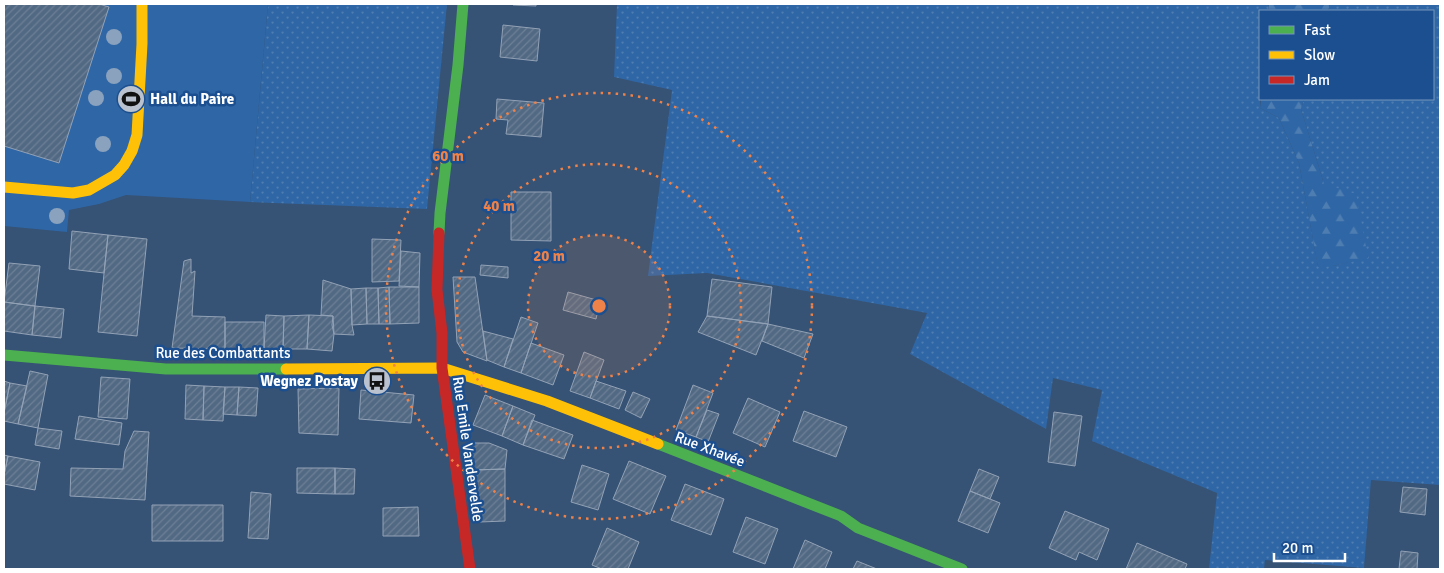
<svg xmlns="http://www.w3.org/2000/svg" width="1444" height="573" viewBox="0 0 1444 573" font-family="Signika,sans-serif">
<defs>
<pattern id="grass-dots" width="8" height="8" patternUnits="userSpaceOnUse" patternTransform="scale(1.25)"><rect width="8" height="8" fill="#2f66a5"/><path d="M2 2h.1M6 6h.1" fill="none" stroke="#4e7db2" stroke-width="1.8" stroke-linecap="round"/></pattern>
<pattern id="forest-firs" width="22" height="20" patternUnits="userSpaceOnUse" patternTransform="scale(1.25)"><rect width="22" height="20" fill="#2f66a5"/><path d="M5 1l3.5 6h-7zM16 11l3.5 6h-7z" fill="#4e7db2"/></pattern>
<pattern id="building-hatch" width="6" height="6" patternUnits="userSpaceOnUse" patternTransform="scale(1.25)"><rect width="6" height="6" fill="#526984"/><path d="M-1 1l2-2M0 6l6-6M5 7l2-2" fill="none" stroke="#6c8096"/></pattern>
</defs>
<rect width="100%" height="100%" fill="#365274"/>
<path fill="url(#grass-dots)" d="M268 4H447L427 209 250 202Z
M617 4H1269L1268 11H1260V108L1279 118 1299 163 1318 266H1333L1368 257 1324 184 1301 109 1304 99H1433V11H1328L1330 4H1440V485L1371 480 1364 568 1265 560 1264 569H1209L1217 493 1092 441 1102 390 1053 378 1046 429 910 354 927 313 707 273 648 276 672 90 614 77Z"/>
<path fill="url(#forest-firs)" d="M1269 4H1330L1328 11H1268Z
M1261 99H1304L1301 109 1324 184 1356 194 1368 258 1333 266 1318 267 1299 163 1279 118 1260 108Z"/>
<path fill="#2f66a5" d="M4 4H268L250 202 126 195 99 204 69 210 67 232 4 226Z"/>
<path fill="url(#building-hatch)" stroke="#92a2b6" d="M4 4H99L109 7 59 163 4 146Z
M513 4H536V6L513 5Z
M503 25 540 29 537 61 500 57Z
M497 99 544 103 541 137 506 134 508 120 496 119Z
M511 192H551V241L511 240Z
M72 231 108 235 104 273 69 269Z
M108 235 147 239 137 336 98 332Z
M372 239 401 240 399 281 372 282Z
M401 251 420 253 419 287 399 286Z
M191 259V273L195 271 192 316 225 317V349L172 348 184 261Z
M9 263 40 266 35 306 4 302Z
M481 265 508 267V278L480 275Z
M453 277H475L487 361 463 352 457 342Z
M712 279 772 287 768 324 707 316Z
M323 280 351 289 352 325 354 335 334 334 332 325 333 316 321 315Z
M389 287H419V323L390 324Z
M389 287 390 324H379L378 288Z
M366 288 367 324 352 325 351 289Z
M366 288H378L379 324H367Z
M568 292 600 301 596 319 563 310Z
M4 302 35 306 32 335 4 331Z
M35 306 64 309 61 338 32 335Z
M266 315 284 316 283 349H264Z
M309 315 333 316 334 334 332 351 307 349Z
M309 315 307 349H283L284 316Z
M707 316 768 324 756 355 698 332Z
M521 317 538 323 521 373 504 367Z
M225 322H264V349H225Z
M768 324 813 334 804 358 762 341Z
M483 331 513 339 504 367 487 360Z
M531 343 564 355 553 385 521 373Z
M584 352 604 360 590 398 570 391Z
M30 371 48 375 38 428 18 424Z
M101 377 130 379 127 419 98 417Z
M4 381 10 383 4 413Z
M596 381 626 391 619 409 590 398Z
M10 383 27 386 18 424 4 421V413Z
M186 385 204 386 203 420 185 419Z
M693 385 713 393 696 437 676 430Z
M204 386 225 387 223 421 203 420Z
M225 387H239L237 415 223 414Z
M239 387 258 388 256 416 237 415Z
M339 388 338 435 299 433 298 389Z
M361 390 414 395 411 423 359 419Z
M633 392 650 399 641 418 625 410Z
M485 395 513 406 502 436 473 425Z
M748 398 780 412 765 447 733 433Z
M513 406 535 415 523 445 502 436Z
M707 410 719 414 708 442 696 437Z
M804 411 847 427 836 457 793 441Z
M1054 412 1082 416 1075 466 1048 462Z
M79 416 122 423 119 445 75 439Z
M532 420 573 435 564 459 523 445Z
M38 428 62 431 59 449 35 445Z
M134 431 149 432 145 500 70 496 71 468 123 469 125 451Z
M473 443H489L507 450 505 469 473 470Z
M4 455 8 456 4 475Z
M8 456 40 462 35 490 4 484V475Z
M629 461 666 476 650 514 613 499Z
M582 465 609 474 598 510 571 502Z
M297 468H335V494L297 493Z
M335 468 355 469 354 494H335Z
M505 469V521L480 522 473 470Z
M979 469 999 477 990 499 970 491Z
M685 484 724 499 711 535 671 520Z
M1403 487 1427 489 1425 515 1400 512Z
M970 491 1000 503 988 533 958 521Z
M251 492 271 494 268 539 248 538Z
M152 505H223V541H152Z
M418 507 419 536H383V508Z
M1065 511 1109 529 1097 560 1079 552 1076 560 1049 548Z
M746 517 778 529 765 564 733 552Z
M607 528 639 542 628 569H602L592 565Z
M805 540 832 552 825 569H793Z
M1137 543 1187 564 1185 569H1126Z
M1401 551 1418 553 1417 569H1399Z
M857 561 877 569H853Z"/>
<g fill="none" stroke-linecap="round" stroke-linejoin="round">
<path stroke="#4caf50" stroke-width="11" d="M439 233 440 213 458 65 463 4
M4 355 166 369H286
M658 444 841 516 858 528 962 569"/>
<path stroke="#ffc107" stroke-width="11" d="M4 187 73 193 89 190 115 175 124 165 132 151 137 135 142 44V4
M286 369 442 368 547 401 658 444"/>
<path stroke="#c62828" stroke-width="11" d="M439 233 437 290 442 333V368L470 569"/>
</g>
<g fill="#8aa2be">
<circle cx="114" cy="37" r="8"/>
<circle cx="114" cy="76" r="8"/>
<circle cx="96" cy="98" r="8"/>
<circle cx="103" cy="144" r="8"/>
<circle cx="57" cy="216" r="8"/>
</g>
<circle cx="599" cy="306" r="71" fill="#ee8249" fill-opacity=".12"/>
<g fill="none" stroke="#ee8249" stroke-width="2.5" stroke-dasharray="2.5 5">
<circle cx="599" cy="306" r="71"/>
<circle cx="599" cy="306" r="142"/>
<circle cx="599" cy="306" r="213"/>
</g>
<defs>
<symbol id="stadium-disc" viewBox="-11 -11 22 22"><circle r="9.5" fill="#b9c2ce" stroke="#1b4f8f"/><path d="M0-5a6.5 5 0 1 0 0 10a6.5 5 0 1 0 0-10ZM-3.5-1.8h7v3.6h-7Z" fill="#111"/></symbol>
<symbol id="bus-disc" viewBox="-11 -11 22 22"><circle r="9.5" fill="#b9c2ce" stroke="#1b4f8f"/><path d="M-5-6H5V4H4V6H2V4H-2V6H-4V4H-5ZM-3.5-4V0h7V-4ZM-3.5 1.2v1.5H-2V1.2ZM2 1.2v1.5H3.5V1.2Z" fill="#111"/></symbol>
</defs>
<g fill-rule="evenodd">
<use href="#stadium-disc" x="115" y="83" width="32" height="32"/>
<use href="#bus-disc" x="361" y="365" width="32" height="32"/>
</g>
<g text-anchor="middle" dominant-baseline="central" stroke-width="5" stroke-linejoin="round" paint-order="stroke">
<g font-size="15" font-weight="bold" fill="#fff" stroke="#1b4f8f" text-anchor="start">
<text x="150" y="99">Hall du Paire</text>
<text x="358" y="381" text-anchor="end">Wegnez Postay</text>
</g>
<g font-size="15" fill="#fff" stroke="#1b4f8f">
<text x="223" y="353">Rue des Combattants</text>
<text transform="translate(468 449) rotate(82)">Rue Emile Vandervelde</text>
<text transform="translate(710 449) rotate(21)">Rue Xhavée</text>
</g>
</g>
<circle cx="599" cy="306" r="8" fill="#ee8249" stroke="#1b4f8f" stroke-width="2.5"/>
<g font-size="15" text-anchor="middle" font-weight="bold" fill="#ee8249" stroke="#1b4f8f" stroke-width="5" stroke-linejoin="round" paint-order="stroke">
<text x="448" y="161">60 m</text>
<text x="499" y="211">40 m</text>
<text x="549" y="261">20 m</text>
</g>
<rect width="1444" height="573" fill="none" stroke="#ffffff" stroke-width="10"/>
<rect x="1259" y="10" width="175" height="90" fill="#1b4f8f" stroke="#7695bc"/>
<rect x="1269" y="26" width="25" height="8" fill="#4caf50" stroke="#7695bc"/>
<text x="1304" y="35" font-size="15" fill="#ffffff">Fast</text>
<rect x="1269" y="51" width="25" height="8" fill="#ffc107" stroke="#7695bc"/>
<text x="1304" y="60" font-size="15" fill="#ffffff">Slow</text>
<rect x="1269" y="76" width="25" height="8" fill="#c62828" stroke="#7695bc"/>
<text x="1304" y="85" font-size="15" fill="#ffffff">Jam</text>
<path d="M1274 553v8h71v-8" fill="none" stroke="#ffffff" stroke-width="2.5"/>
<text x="1282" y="553" font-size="15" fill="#ffffff" stroke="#1b4f8f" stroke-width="4" paint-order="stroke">20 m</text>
</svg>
